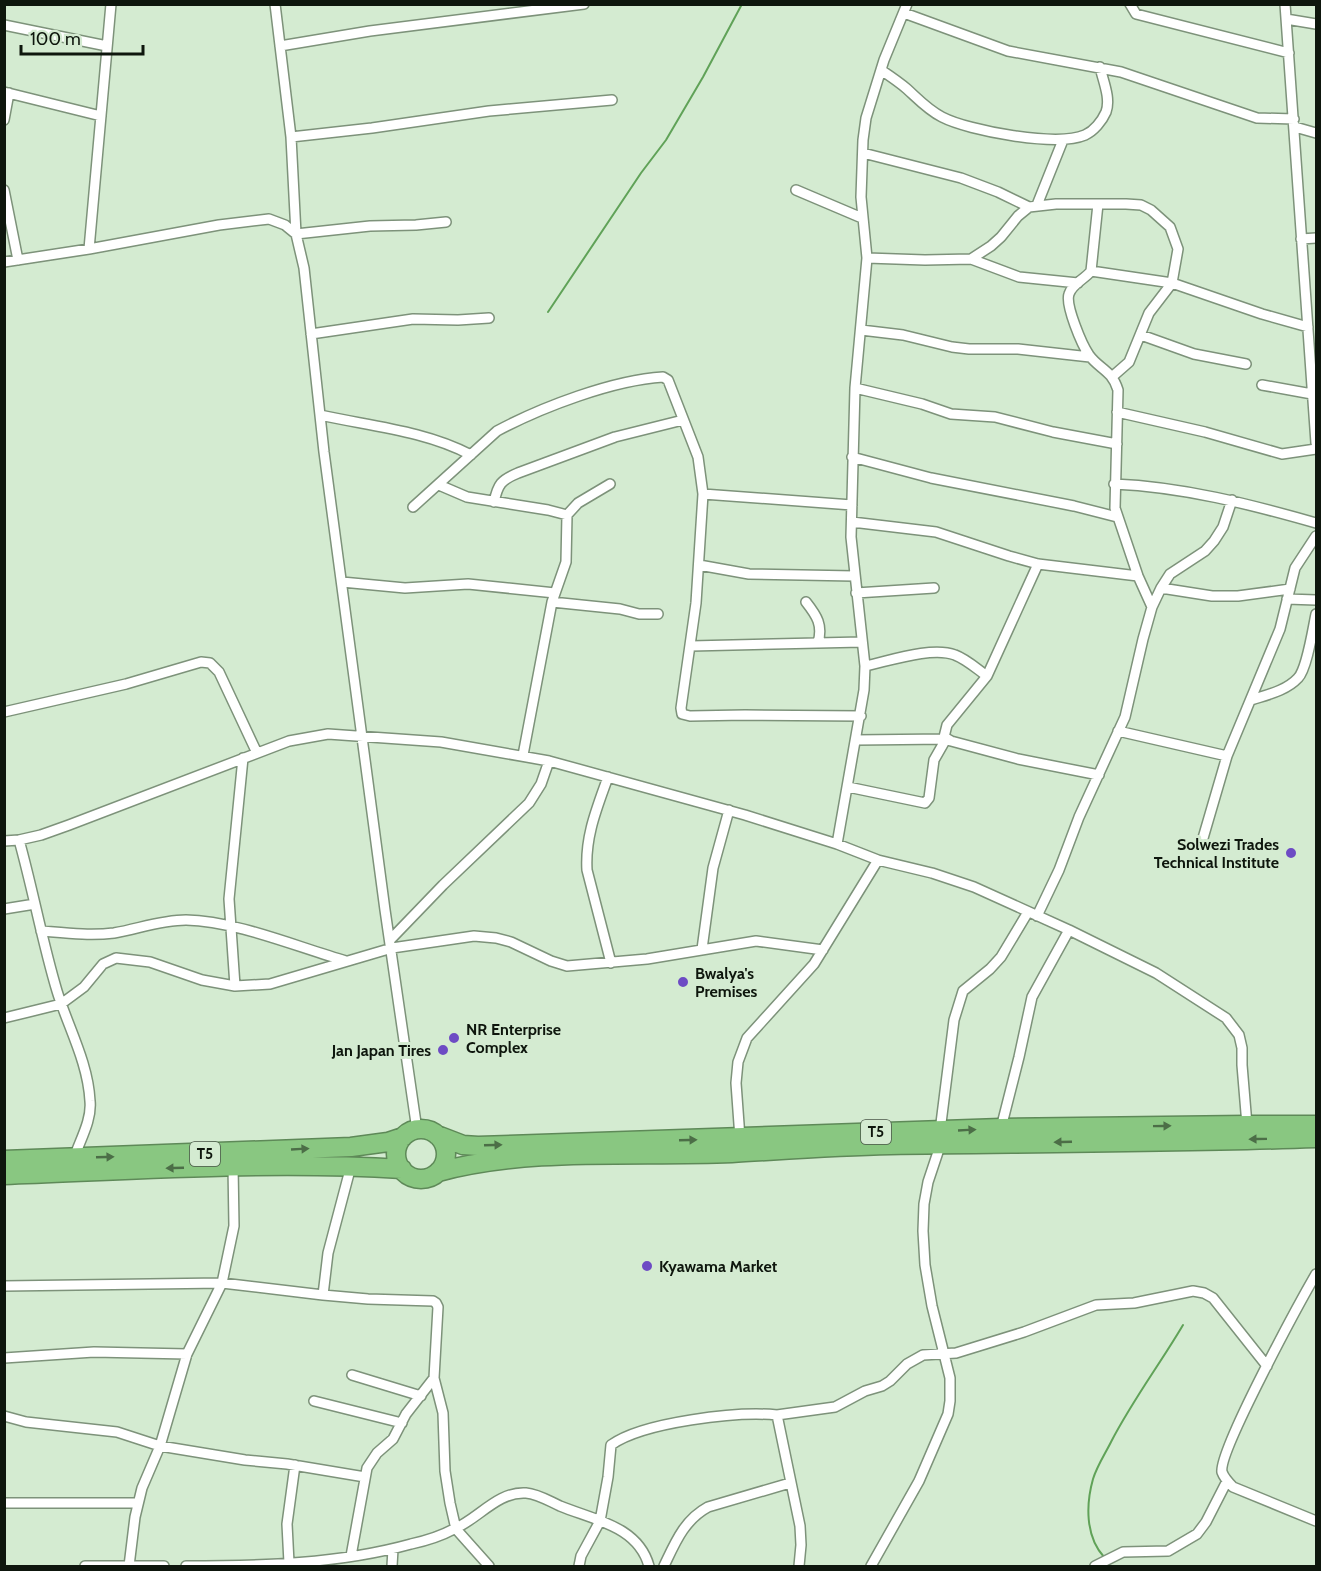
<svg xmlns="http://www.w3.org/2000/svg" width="1321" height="1571" viewBox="0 0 1321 1571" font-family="Cabin,sans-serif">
<rect width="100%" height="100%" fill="#d4ebd1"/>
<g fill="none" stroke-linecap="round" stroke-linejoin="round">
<path stroke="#60a258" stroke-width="2" d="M548 312 641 173 666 140 703 77 742 4
M1104 1557C1085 1536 1086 1504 1093 1479 1097 1466 1105 1454 1111 1442 1132 1401 1160 1364 1183 1325"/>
<defs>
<path id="street" d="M275 4 291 137 296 234 370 226 416 225 446 222
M1130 4 1136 14 1289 53
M1285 4 1316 443
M904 13 1008 51 1121 72 1257 118 1294 119
M1286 19 1316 24
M4 25 107 46
M280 46 370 31 584 4
M881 70C890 76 899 82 907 89 918 99 928 110 942 117 969 131 1057 147 1085 135 1094 131 1102 121 1106 112 1111 98 1103 81 1100 67
M4 92 101 116
M4 120 9 93
M1295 127 1316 133
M291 137 372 128 489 111 612 100
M863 153 961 178 998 192 1029 207
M4 190 18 260
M796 190 862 218
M1098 204 1091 271C1085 279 1072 284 1069 294 1065 305 1082 345 1089 355 1099 369 1112 370 1118 390L1115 508 1138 576 1152 607
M1037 205 1063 140
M1301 239 1316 238
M89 249 111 4
M867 258 925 260 971 259 991 246 1001 237 1018 216 1029 207 1056 204H1126L1141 205 1151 210 1170 227 1178 249 1172 283 1149 313 1129 362 1113 376
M971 259 1019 277 1078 283
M4 262 89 249 219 225 269 219 285 225 296 234 304 268 324 452 385 910 417 1130
M1091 271 1172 283 1262 314 1308 327
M861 330 903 335 952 347 969 349H1018L1090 357
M311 334 413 319 458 320 489 318
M1141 335 1194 354 1246 364
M1262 385 1312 394
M855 388 922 404 951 414 995 417 1053 432 1117 444
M1117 412 1205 432 1282 454 1316 449
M320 415C370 426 426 431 471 455
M852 457 931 478 1074 506 1117 517
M1114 484C1184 487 1249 504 1316 523
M439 485 467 497 548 510 567 515
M703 494 852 505
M494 502C498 484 501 480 518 473L615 437 683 420
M413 507 497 431C542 407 613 380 663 377L668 380 698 457 703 494 696 603 681 708 682 714 690 716 745 715 861 716
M852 522 936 532 1009 556 1038 564 1138 576
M1038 564 987 676 947 725 944 737 951 741 1018 759 1099 775
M699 565 749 574 854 576
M342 582 405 588 468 584 555 593
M1161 588 1212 596H1238L1290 589
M856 593 934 588
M1287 599 1316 600
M552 602 620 609 639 614H658
M806 602C817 616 823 625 818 643
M691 646 862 642
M865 666C889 661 932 646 955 655 966 659 977 669 987 676
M1251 700C1266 695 1286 691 1298 678 1307 669 1313 628 1316 614
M4 712 126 684 201 662 210 663 219 672 257 753
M1118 731 1227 756
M856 740 946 739
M523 755 552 602 566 562 567 515 578 503 610 484
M608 777C597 808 585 836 587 870L611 963
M848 787 925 803 929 798 934 760 946 739
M4 841 19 840
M837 844 864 690 865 666 851 537 855 388 867 258 861 197 863 140 866 118 884 60 907 4
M1201 845 1227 756 1280 629 1295 568 1316 536
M4 909 35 904
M1037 916 1059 870 1079 817 1125 717 1143 639 1152 607 1161 588 1170 574 1205 551 1214 541 1223 527 1232 500
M41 931C65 933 90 936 114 933 138 929 161 920 186 920 236 921 297 947 346 961
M390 940 443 885 529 803 541 784 549 761
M702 949 713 868 729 810
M235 986 229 899 243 758
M4 1018 61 1004 84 987 103 964 116 958 150 962 202 980 235 986 270 984 392 948 474 936 496 938 511 942 551 961 567 966 647 959 756 941 823 950
M1001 1128 1019 1057 1032 997 1069 930
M940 1131 954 1020 963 991 990 969 1001 957 1028 912
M740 1138 736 1083 738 1062 747 1038 814 964 878 860
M74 1158C80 1140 92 1120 90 1101 88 1062 68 1027 57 991 42 941 33 890 19 840L41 835 69 825 289 741 328 734 441 742 549 761 745 815 837 844 878 860 932 873 974 887 1069 930 1156 973 1226 1018 1239 1035 1242 1048V1065L1247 1125
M351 1166 328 1253 323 1295 368 1299 433 1301 436 1303 438 1307 434 1378 443 1413 445 1471 450 1503 456 1529 489 1566
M1316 1274C1301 1300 1218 1452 1222 1472 1224 1478 1229 1483 1233 1487L1316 1521
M4 1286 222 1283 323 1295
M4 1358 94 1352 187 1354
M352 1375 421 1396
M314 1401 402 1423
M777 1415 835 1407 865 1391 882 1386 890 1381 907 1364 923 1355 956 1353 1024 1332 1096 1305 1134 1303 1193 1291 1204 1293 1213 1298 1267 1366
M4 1416 26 1422 117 1432 160 1446 245 1460 287 1464 365 1477
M4 1503H138
M351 1556 367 1468 377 1453 393 1439 406 1414 434 1378
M289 1563 287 1524 295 1465
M85 1566H164
M129 1566 135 1517 142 1488 160 1446 187 1354 222 1283 234 1226 233 1166
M186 1566C261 1566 339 1564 411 1544 425 1541 441 1536 454 1529 478 1519 498 1491 526 1493 538 1494 549 1501 560 1506 594 1520 638 1526 649 1566
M392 1566 393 1549
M579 1566 581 1556 600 1521 608 1477 611 1445C643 1422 738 1411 777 1415L800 1526 801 1545 799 1566
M664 1566C675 1543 684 1520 708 1507L790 1483
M871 1566 919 1481 948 1414 950 1401V1378L932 1306 925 1265 923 1231 924 1204 928 1182 940 1146
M1095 1566 1123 1552 1168 1551 1197 1534 1206 1522 1227 1481"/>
<path id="highway" d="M396 1154a25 25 0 1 1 50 0a25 25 0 1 1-50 0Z
M437 1135 463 1145 478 1146 1001 1128 1247 1125H1316
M4 1160 351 1147 388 1142 403 1137
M438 1172C531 1147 636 1157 732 1153 784 1150 837 1146 890 1145 1032 1143 1175 1143 1316 1138
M4 1175C137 1170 269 1161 402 1169"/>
</defs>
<use href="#street" stroke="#7d927a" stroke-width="12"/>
<use href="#highway" stroke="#5e8958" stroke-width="21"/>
<use href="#street" stroke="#fff" stroke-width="9"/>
<use href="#highway" stroke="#89c781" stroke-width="18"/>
</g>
<defs><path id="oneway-solid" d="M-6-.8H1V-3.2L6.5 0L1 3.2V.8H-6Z" transform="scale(1.5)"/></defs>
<g fill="#4c6e47">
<use href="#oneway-solid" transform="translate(1162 1126) rotate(-1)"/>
<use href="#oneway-solid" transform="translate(967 1130) rotate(-3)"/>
<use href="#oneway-solid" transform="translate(1258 1139) rotate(179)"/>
<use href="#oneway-solid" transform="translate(688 1140) rotate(-2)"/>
<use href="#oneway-solid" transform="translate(1063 1142) rotate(178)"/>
<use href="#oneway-solid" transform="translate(493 1145) rotate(-2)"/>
<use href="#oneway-solid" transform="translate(300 1149) rotate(-3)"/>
<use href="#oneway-solid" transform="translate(105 1157) rotate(-2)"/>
<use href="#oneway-solid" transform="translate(175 1168) rotate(178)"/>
</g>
<g fill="#6d4bc4" stroke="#d4ebd1" stroke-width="2">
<circle cx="1291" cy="853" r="6"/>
<circle cx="683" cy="982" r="6"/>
<circle cx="454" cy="1038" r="6"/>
<circle cx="443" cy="1050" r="6"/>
<circle cx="647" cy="1266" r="6"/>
</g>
<g text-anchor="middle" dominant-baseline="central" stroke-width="6" stroke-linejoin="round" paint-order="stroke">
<g fill="#d4ebd1" stroke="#495648" stroke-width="1.5">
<rect x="861" y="1120" width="30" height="24" rx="4.5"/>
<rect x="190" y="1142" width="30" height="24" rx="4.5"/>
</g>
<g font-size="15" font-weight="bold" fill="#0e160d">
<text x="876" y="1132">T5</text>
<text x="205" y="1154">T5</text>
</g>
<g font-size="16" font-weight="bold" fill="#0e160d" stroke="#d4ebd1" text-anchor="start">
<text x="1279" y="844" text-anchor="end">Solwezi Trades<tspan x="1279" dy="18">Technical Institute</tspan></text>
<text x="695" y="973">Bwalya's<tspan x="695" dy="18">Premises</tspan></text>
<text x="466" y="1029">NR Enterprise<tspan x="466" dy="18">Complex</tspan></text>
<text x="431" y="1050" text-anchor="end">Jan Japan Tires</text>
<text x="659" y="1266">Kyawama Market</text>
</g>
</g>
<rect width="1321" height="1571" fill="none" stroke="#0e160d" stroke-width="12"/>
<path d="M21 45v9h122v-9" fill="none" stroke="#0e160d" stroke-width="3"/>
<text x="30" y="45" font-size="18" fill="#0e160d" stroke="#d4ebd1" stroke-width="4.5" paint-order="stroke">100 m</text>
</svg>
